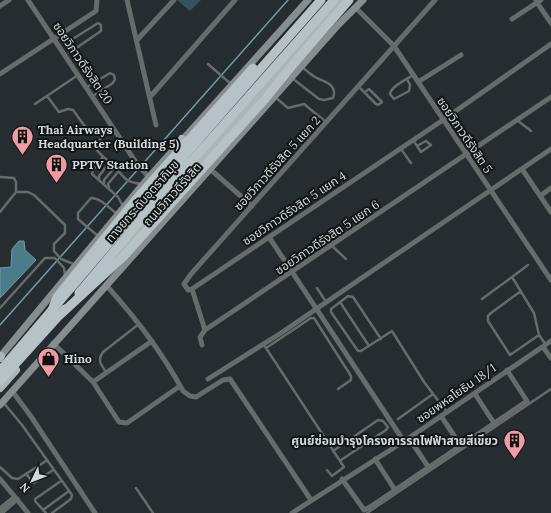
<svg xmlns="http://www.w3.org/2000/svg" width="551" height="513" viewBox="0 0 551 513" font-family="Lora,'Noto Sans Thai',serif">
<rect width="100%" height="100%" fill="#252d30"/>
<path fill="#35525a" d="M177 0H201L190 11Z"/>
<path fill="#497d8c" stroke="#7299a4" d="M19 241H24L25 250 36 260 0 298V268L11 267 12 249Z"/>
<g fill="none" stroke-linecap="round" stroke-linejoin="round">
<path stroke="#7299a4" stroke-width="1.5" d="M0 325 288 0"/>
<path stroke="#666b6c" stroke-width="2.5" d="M98 23 101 25V31L69 53 70 50 68 42Z
M208 64 231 84
M292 78 319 99 324 100 333 98 334 94C335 83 322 81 315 77 310 74 306 70 302 67
M407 79 410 85 409 91 394 99 390 94C391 86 406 80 413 75
M87 87 110 73 114 75 115 79 113 83 93 96
M359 87 376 104 378 105 382 102 369 89 365 92
M47 96 59 112 68 109 73 110 89 132
M275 97 288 108 304 104 326 122
M35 104 78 75
M517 120 531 131
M111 125 96 145 97 150C102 157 108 160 114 166 125 177 123 182 142 184
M413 140 421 152 431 145 426 141 417 146
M401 149 411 163
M103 157 93 170 92 174 118 197 123 206
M0 177 14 178 16 182V192
M99 180V176L110 162
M104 184V180L115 167
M109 188 108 184 118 172
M0 212 16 192H28L34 195 65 225V233L54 244V251L61 259 76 265
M98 236 78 219V213L91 198C101 198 109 208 117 214
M332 246 346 259
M512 277 528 265
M317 288 326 302
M521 291 491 313 488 316V321L510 355 539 335
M482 299 512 277 534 313 539 335 546 345
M340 302 369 346
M0 308 45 258H55L64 268 65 275
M381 339 353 297 348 296 331 309V312L358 351H361L392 331 424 382 447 412
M264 345 344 467 332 476 327 470
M266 348 311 318H314L351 376V380L338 389
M106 372C101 365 97 360 103 352L139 324
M3 402 22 425 72 495 71 499 52 513
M398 419 433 394
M333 451 378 420 383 421 388 427 386 430 341 460
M0 467 12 478 18 479 46 461
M26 474 34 483 53 470
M136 488 153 513
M43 510 69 491
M46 513 35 501V499L61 481
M367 513 551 389"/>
<path stroke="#666b6c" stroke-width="5" d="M28 0 137 164 149 177
M127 0 156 125
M536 1 551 23
M0 6 9 0
M355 7 394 46 551 280
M512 19 541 0
M137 40 174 0
M0 74 96 11 97 0
M418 82 461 55
M150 97 235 0
M210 169 252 206
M522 169 551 212
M540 196 551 188
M269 237 403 440
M106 285C135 317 162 352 183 391L190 396 196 397 223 380 230 379 311 500
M192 289 188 290 184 284 191 274 435 0
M205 330 192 289 443 120 551 44
M53 343 93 382 152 341
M202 345 200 337 205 330 551 97
M543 347 551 358
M208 379 281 333 551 149
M93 382 119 422 127 423 180 386
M12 391 30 415 95 513
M475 394 494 423
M441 416 461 446
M409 438 429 468
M375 459 395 490
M0 479 15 497 0 509
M342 479 362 507 364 510 370 507 527 401 507 370
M15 497 28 513
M1 513 17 499
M292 513 409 438 551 341"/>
<path stroke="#878e90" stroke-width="7" d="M0 357 149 177 308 0
M0 405 339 24 363 0"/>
<path stroke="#acb6b9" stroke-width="8" d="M176 152 182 139
M105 269 341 0
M0 358 1 356
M0 388 16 370"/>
<path stroke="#b7c2c6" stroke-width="9" d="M296 61 349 0
M79 293 166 190 334 0
M0 371 162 181 321 0
M0 381 65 309"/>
<path stroke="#b7c2c6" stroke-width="9" d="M51 313 57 297 138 197 253 68
M61 314 124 256 265 99 296 61"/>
</g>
<defs>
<symbol id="building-pin" viewBox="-11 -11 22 30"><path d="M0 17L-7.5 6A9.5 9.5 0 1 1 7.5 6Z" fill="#f49aa1" stroke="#111516"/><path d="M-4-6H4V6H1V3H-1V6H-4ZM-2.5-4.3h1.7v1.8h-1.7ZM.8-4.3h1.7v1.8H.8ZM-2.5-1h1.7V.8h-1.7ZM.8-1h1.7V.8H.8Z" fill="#111"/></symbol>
<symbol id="shop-pin" viewBox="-11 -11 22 30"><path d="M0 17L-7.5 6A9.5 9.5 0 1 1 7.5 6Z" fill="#f49aa1" stroke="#111516"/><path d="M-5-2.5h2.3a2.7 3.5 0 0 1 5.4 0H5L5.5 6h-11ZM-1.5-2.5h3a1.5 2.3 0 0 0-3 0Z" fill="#111"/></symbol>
</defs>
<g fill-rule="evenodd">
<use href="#building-pin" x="10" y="124" width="25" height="34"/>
<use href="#building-pin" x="44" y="152" width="25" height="34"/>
<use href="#shop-pin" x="36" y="346" width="25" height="34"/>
<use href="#building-pin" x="502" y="428" width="25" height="34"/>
</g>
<g text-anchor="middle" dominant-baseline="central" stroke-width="4" stroke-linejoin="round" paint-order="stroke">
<g font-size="12" fill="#d3d9db" stroke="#111516">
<text transform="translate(83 63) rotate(56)">ซอยวิภาวดีรังสิต 20</text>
<text transform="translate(465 135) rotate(56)">ซอยวิภาวดีรังสิต 5</text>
<text transform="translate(277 163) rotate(-48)">ซอยวิภาวดีรังสิต 5 แยก 2</text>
<text transform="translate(172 194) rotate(-48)">ถนนวิภาวดีรังสิต</text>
<text transform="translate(142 201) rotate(-49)">ทางยกระดับอุตราภิมุข</text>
<text transform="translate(294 208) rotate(-34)">ซอยวิภาวดีรังสิต 5 แยก 4</text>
<text transform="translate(327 237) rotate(-34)">ซอยวิภาวดีรังสิต 5 แยก 6</text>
<text transform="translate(456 393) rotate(-35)">ซอยพหลโยธิน 18/1</text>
</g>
<g font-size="12" font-weight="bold" fill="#d3d9db" stroke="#111516" text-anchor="start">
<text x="38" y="129">Thai Airways<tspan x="38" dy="14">Headquarter (Building 5)</tspan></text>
<text x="72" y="164">PPTV Station</text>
<text x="64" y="358">Hino</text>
<text x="498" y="440" text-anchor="end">ศูนย์ซ่อมบำรุงโครงการรถไฟฟ้าสายสีเขียว</text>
</g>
</g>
<g transform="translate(32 481) rotate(227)" stroke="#111516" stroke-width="3" paint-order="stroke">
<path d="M0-3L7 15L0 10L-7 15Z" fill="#d3d9db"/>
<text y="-6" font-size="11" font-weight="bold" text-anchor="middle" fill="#d3d9db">N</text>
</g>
</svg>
